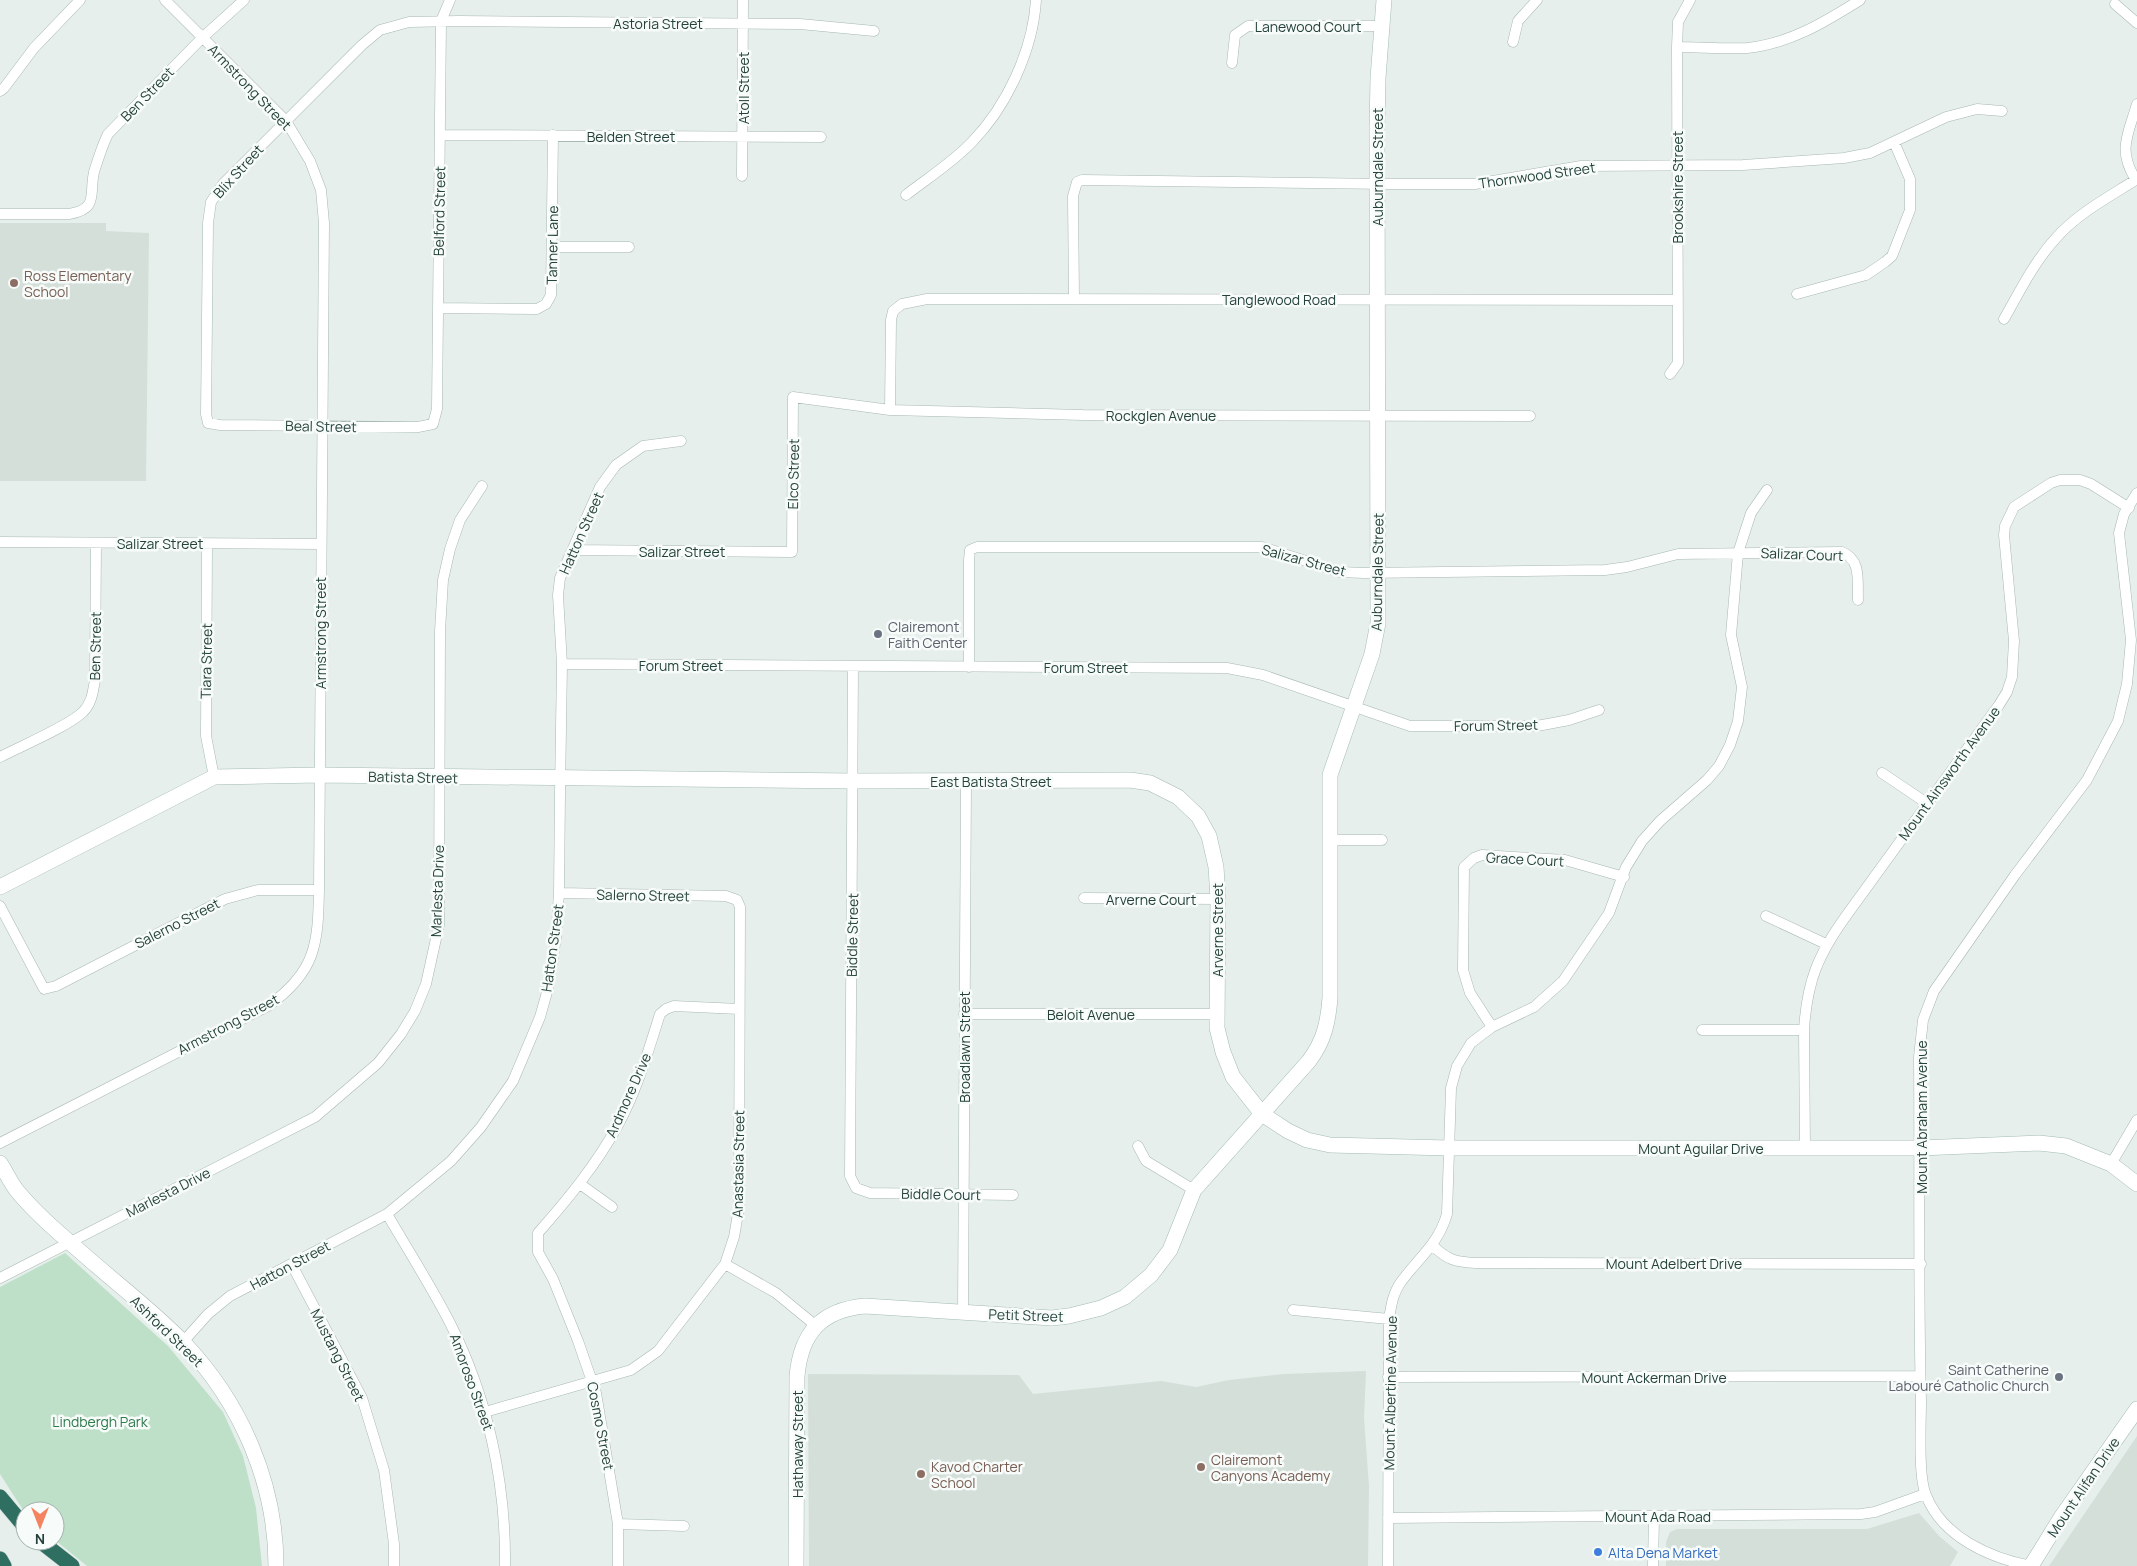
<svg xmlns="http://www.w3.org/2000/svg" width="2137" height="1566" viewBox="0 0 2137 1566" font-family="Manrope,sans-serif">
<rect width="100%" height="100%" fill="#e6efeb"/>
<path fill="#d4dfda" d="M0 223H106V231L149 233 146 481H0Z
M1366 1371 1364 1418 1369 1486 1368 1566H809L808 1374 1019 1375 1033 1394 1161 1381 1196 1387 1229 1380 1284 1374Z
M2137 1436V1566H2049Z
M1919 1513 1939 1536 1958 1552 1950 1566H1666V1542L1670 1532 1677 1529H1867Z"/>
<path fill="#bfe0c8" d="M65 1253 168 1346 223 1412 243 1456 256 1508 262 1566H87L55 1540V1511H25V1513L0 1474V1287Z"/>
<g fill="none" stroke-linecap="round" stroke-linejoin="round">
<defs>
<path id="street" d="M450 0 441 21 437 409 433 424 418 427 220 425 208 423 206 414 208 223 211 202 223 184 362 45 380 30 409 22 459 21 800 24 874 31
M2115 4 2137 23
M1513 42 1518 21 1537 0
M1677 47C1700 47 1724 49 1747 48 1789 44 1825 22 1860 0
M1232 63 1235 35 1248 26H1382
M0 91 4 88 34 48 80 0
M440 135 821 137
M742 176 743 0
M2136 180C2117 150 2128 135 2137 104
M906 195C928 178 953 162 972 142 1007 106 1033 50 1036 0
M0 214H69C99 209 89 194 94 172 98 159 102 146 108 134L202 38 244 0
M552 247H629
M1797 294 1866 275 1885 262 1892 256 1910 210V179L1894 142
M1074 298 1073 196 1077 182 1082 180 1390 184H1475L1581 166 1743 165 1844 158 1870 153 1946 117 1977 109 2002 111
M438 308 537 309 546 304 551 295 553 135
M2004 319C2020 291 2034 262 2056 238 2078 213 2109 197 2137 179
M1670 374 1678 363 1677 47 1678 22 1690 0
M890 410 891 320 893 311 902 304 927 299 1677 300
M0 542 321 544
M207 544 206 736 214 777
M572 550 792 552 793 397 890 410 1083 415 1530 416
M562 664 1227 668 1263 675 1410 726H1537L1569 720 1599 710
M853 666 850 1176 856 1188 870 1193 1013 1195
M969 667V560L970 550 977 547H1262L1340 572 1364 573 1605 570 1627 567 1678 554 1842 552C1862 560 1857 582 1858 600
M0 757C21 746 67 727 83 712 92 703 93 691 95 680L96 543
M1882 773 1928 804
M1329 840H1382
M1084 898 1218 899
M0 906 44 989 56 986 225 899 258 890H319
M1766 916 1826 944
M964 1014H1217
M1492 1027 1470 993 1463 970 1464 867 1474 858 1482 855 1565 860 1624 877
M1702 1030H1804
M0 1143 268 1006C316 972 318 944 319 890L324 223 321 190 310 161 286 121 165 0
M1138 1146 1146 1161 1194 1190
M1805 1148 1804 1030C1807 981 1818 955 1846 916L1999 705 2007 692 2012 677 2014 641 2004 535 2005 526 2014 507 2051 483 2060 480H2080L2091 484 2129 508
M2111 1164 2137 1120
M580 1184 612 1207
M387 1214C408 1250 431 1286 450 1323 488 1398 506 1483 505 1566
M1433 1246C1448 1260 1455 1262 1476 1263L1921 1264
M725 1264 776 1293 815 1325
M292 1265 362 1398 384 1470 394 1544V1566
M0 1278 315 1117 378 1063 401 1034 415 1011 426 984 439 925 440 631 443 580 450 549 460 520 482 486
M1293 1310 1389 1319
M963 1312 966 781
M183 1342 208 1314 230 1296 387 1214 451 1161 481 1127 513 1081 540 1017 549 985 556 937 559 893 560 792 562 664 558 595 560 578 600 487 616 465 643 446 681 441
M1388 1377 1920 1376
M485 1412 631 1370 658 1351 725 1264 734 1237 739 1208 740 907 737 900 726 896 559 893
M1388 1518 1861 1514 1875 1512 1925 1494
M618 1524 684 1526
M618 1566V1524L596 1393 578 1341 553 1279 538 1252V1233C568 1199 596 1165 618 1125 637 1090 648 1052 660 1014L666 1009 674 1006 739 1009
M1388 1566 1389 1319C1391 1306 1393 1293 1401 1282 1419 1257 1438 1245 1447 1214L1451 1088 1457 1066 1471 1043 1492 1027 1534 1007 1563 981 1609 913 1626 867 1642 841 1660 821 1707 780 1719 766 1730 745 1738 721 1742 687 1731 635 1738 553 1751 513 1767 490
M1653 1566 1654 1516
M2031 1566C1990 1558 1942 1537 1926 1495 1918 1477 1921 1423 1921 1401 1918 1287 1920 1172 1919 1057L1923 1020 1934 991 2015 875 2087 780 2118 721 2127 684 2131 640 2119 533 2124 514 2137 493"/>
<path id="secondary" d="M0 887 214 777 319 775 853 781 1130 780 1150 783 1178 797 1198 816 1209 836 1216 867 1218 899 1217 1028 1223 1052 1233 1077 1262 1114 1288 1131 1307 1140 1330 1145 1449 1148H1920L2039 1143 2066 1146 2111 1164 2137 1184
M0 1163C6 1172 11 1184 18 1192 39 1217 65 1238 90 1260 121 1287 155 1313 184 1343 241 1403 276 1483 276 1566
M796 1566 797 1376C801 1333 821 1310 865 1306L1052 1318 1069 1316 1101 1308 1125 1297 1151 1275 1170 1250 1194 1190 1309 1061C1324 1041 1328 1023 1330 998V775L1372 654 1378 623 1377 129 1378 78 1384 0
M2031 1566 2062 1516 2137 1409"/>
<path id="highway" d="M0 1497 25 1527
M40 1541 72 1566
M0 1559 4 1566"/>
</defs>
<use href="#street" stroke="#a8b8b2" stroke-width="11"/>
<use href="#secondary" stroke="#a4bbb3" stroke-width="16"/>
<use href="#highway" stroke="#c2cac8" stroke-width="16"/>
<use href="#street" stroke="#fff" stroke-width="10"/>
<use href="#secondary" stroke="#fff" stroke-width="15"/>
<use href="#highway" stroke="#2f6f62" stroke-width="15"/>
</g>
<g fill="#8d6e63" stroke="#f7fbf9" stroke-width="2">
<circle cx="14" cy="283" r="5"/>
<circle cx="1201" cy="1467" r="5"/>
<circle cx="921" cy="1474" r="5"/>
</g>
<g fill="#6b7280" stroke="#f7fbf9" stroke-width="2">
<circle cx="878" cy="634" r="5"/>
<circle cx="2059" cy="1377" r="5"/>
</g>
<circle fill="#3f7fe0" stroke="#f7fbf9" stroke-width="2" cx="1598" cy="1552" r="5"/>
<g text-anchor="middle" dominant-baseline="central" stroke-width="5" stroke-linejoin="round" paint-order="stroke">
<g font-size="14" fill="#24423a" stroke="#f7fbf9">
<text x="658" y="23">Astoria Street</text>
<text x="1308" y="26">Lanewood Court</text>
<text transform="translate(250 87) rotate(46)">Armstrong Street</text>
<text transform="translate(743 88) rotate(-90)">Atoll Street</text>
<text transform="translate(147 94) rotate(-46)">Ben Street</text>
<text x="631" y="136">Belden Street</text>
<text transform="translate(1377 167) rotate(-90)">Auburndale Street</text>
<text transform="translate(238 171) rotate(-48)">Blix Street</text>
<text transform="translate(1537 175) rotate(-8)">Thornwood Street</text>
<text transform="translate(1677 187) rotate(-90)">Brookshire Street</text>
<text transform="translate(439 211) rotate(-89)">Belford Street</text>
<text transform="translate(552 245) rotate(-89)">Tanner Lane</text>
<text x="1279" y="299">Tanglewood Road</text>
<text x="1161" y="415">Rockglen Avenue</text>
<text transform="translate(321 426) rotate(1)">Beal Street</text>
<text transform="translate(793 474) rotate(-89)">Elco Street</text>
<text transform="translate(581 533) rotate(-66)">Hatton Street</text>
<text x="160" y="543">Salizar Street</text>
<text x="682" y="551">Salizar Street</text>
<text transform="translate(1802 554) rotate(2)">Salizar Court</text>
<text transform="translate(1304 560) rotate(15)">Salizar Street</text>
<text transform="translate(1377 572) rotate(-89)">Auburndale Street</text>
<text transform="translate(320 633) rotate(-90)">Armstrong Street</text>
<text transform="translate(95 646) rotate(-89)">Ben Street</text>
<text transform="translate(206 661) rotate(-89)">Tiara Street</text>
<text x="681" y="665">Forum Street</text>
<text x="1086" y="667">Forum Street</text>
<text transform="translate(1496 725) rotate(-1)">Forum Street</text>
<text transform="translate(1949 773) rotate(-54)">Mount Ainsworth Avenue</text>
<text transform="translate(413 777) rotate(1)">Batista Street</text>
<text x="991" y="781">East Batista Street</text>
<text transform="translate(1525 859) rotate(3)">Grace Court</text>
<text transform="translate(437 891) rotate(-88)">Marlesta Drive</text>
<text transform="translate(643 895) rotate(1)">Salerno Street</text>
<text x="1151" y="899">Arverne Court</text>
<text transform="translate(177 923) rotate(-27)">Salerno Street</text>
<text transform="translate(1217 930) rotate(-90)">Arverne Street</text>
<text transform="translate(852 935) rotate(-89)">Biddle Street</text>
<text transform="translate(552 948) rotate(-82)">Hatton Street</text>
<text x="1091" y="1014">Beloit Avenue</text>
<text transform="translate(228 1024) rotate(-28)">Armstrong Street</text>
<text transform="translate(964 1047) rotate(-90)">Broadlawn Street</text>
<text transform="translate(628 1095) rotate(-66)">Ardmore Drive</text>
<text transform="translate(1921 1117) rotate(-90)">Mount Abraham Avenue</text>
<text x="1701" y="1148">Mount Aguilar Drive</text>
<text transform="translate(738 1164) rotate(-89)">Anastasia Street</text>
<text transform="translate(168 1192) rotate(-27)">Marlesta Drive</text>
<text transform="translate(941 1194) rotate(1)">Biddle Court</text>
<text x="1674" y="1263">Mount Adelbert Drive</text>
<text transform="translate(290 1265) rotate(-28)">Hatton Street</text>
<text transform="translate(1026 1315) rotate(2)">Petit Street</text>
<text transform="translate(167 1331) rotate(44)">Ashford Street</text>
<text transform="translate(338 1355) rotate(63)">Mustang Street</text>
<text x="1654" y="1377">Mount Ackerman Drive</text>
<text transform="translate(472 1382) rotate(70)">Amoroso Street</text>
<text transform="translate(1390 1393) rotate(-89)">Mount Albertine Avenue</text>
<text transform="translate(601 1426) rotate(79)">Cosmo Street</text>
<text transform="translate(797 1444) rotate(-90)">Hathaway Street</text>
<text transform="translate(2083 1487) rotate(-56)">Mount Alifan Drive</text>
<text x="1658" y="1516">Mount Ada Road</text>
</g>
<g font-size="14" fill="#785e54" stroke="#f7fbf9" text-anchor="start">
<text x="24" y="275">Ross Elementary<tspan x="24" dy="16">School</tspan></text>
<text x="1211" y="1459">Clairemont<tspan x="1211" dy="16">Canyons Academy</tspan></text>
<text x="931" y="1466">Kavod Charter<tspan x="931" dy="16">School</tspan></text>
</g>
<g font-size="14" fill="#5b616d" stroke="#f7fbf9" text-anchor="start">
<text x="888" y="626">Clairemont<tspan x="888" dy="16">Faith Center</tspan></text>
<text x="2049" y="1369" text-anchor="end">Saint Catherine<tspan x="2049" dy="16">Labouré Catholic Church</tspan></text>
</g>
<g font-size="14" fill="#2d7a4b" stroke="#f7fbf9">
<text x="100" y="1421">Lindbergh Park</text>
</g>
<g font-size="14" fill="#366cbe" stroke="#f7fbf9" text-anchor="start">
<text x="1608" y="1552">Alta Dena Market</text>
</g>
</g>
<g transform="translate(40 1526) rotate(180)"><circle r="24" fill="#f7fbf9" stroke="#a3b1ad"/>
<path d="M0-4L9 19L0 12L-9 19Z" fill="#f4845f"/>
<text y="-8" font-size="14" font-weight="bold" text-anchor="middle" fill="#24423a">N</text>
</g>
</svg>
